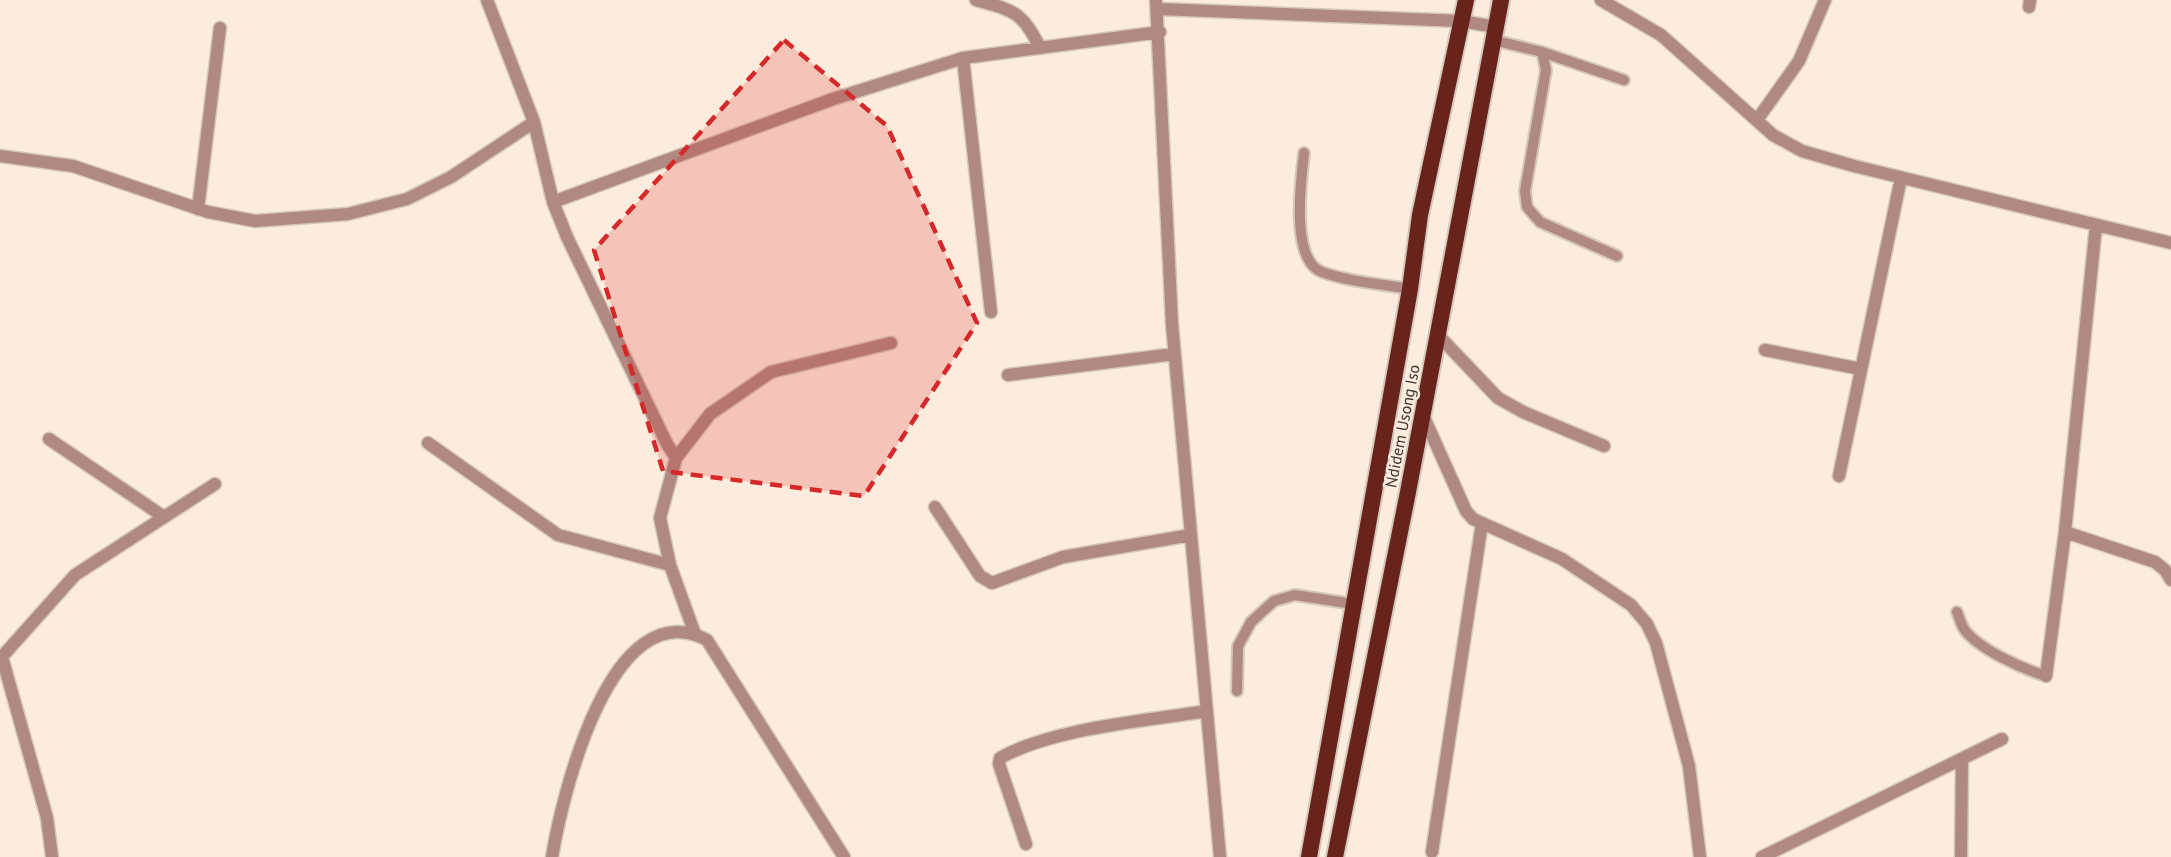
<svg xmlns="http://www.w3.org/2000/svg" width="2171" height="857" viewBox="0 0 2171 857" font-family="'PT Sans',sans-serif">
<rect width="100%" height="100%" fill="#fcecdd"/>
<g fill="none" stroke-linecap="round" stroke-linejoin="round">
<defs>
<path id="service" d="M1493 40 1542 52 1546 70 1525 191 1527 207 1540 222 1617 256
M1542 52 1624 80
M1304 153C1301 180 1290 260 1322 272 1349 282 1382 284 1410 289
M1957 612C1959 617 1961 624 1964 629 1978 649 2023 669 2046 676
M1237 691 1238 646 1251 622 1274 601 1295 595 1353 604"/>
<path id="minor" d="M487 0 534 122 553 202 567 237 667 444 676 458
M976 0C1013 10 1023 12 1040 48
M1156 0 1172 324 1220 857
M1601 0 1661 35 1773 135 1802 151 1854 166 2171 243
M2029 7 2030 0
M1159 9 1461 21 1496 27
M963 58 991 312
M1757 120 1799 61 1825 0
M0 156 73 166 208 212 255 221 348 214 407 199 451 177 534 122
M553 202 833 99 963 58 1160 32
M198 209 220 28
M1437 334 1498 398 1523 412 1604 446
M1765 350 1861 369
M1008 375 1174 354
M1422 413 1466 511 1473 519 1562 559 1631 605 1647 624 1656 643 1689 766 1700 857
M49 439 164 517
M428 443 558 535 670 565
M1839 476 1901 178
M935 507 980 576 992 583 1063 557 1191 535
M2065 532 2155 562 2165 570 2171 580
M695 634 670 565 660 518 676 458 710 414 771 372 891 343
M2 657 47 818 52 857
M0 659 75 575 215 484
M2046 676 2065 532 2096 225
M1026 844 999 764 1000 758C1053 728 1146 721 1207 711
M1432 852 1482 523
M1762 857 2002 739
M1961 857 1962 759"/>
<path id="tertiary" d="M552 857C562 796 611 589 707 640L844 857"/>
<path id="trunk" d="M1309 857 1410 289 1420 215 1466 0
M1335 857 1408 492 1501 0"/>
</defs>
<use href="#service" stroke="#d5c7ba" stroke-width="14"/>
<use href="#minor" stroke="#d5c7ba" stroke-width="15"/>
<use href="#tertiary" stroke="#d5c7ba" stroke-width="15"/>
<use href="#trunk" stroke="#d5c7ba" stroke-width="20"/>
<use href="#service" stroke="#af8982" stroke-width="10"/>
<use href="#minor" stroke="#af8982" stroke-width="12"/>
<use href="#tertiary" stroke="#af8982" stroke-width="12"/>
<use href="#trunk" stroke="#68241a" stroke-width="16"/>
</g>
<path fill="#d62828" fill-opacity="0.2" stroke="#d62828" stroke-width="4.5" stroke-dasharray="12 8" stroke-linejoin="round" d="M784 40 887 126 977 323 864 496 663 471 594 250Z"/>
<g text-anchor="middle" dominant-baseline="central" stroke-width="5" stroke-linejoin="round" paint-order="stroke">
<g font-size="16" fill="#3a342e" stroke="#fcecdd">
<text transform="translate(1402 426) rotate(-79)">Ndidem Usong Iso</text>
</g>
</g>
</svg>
